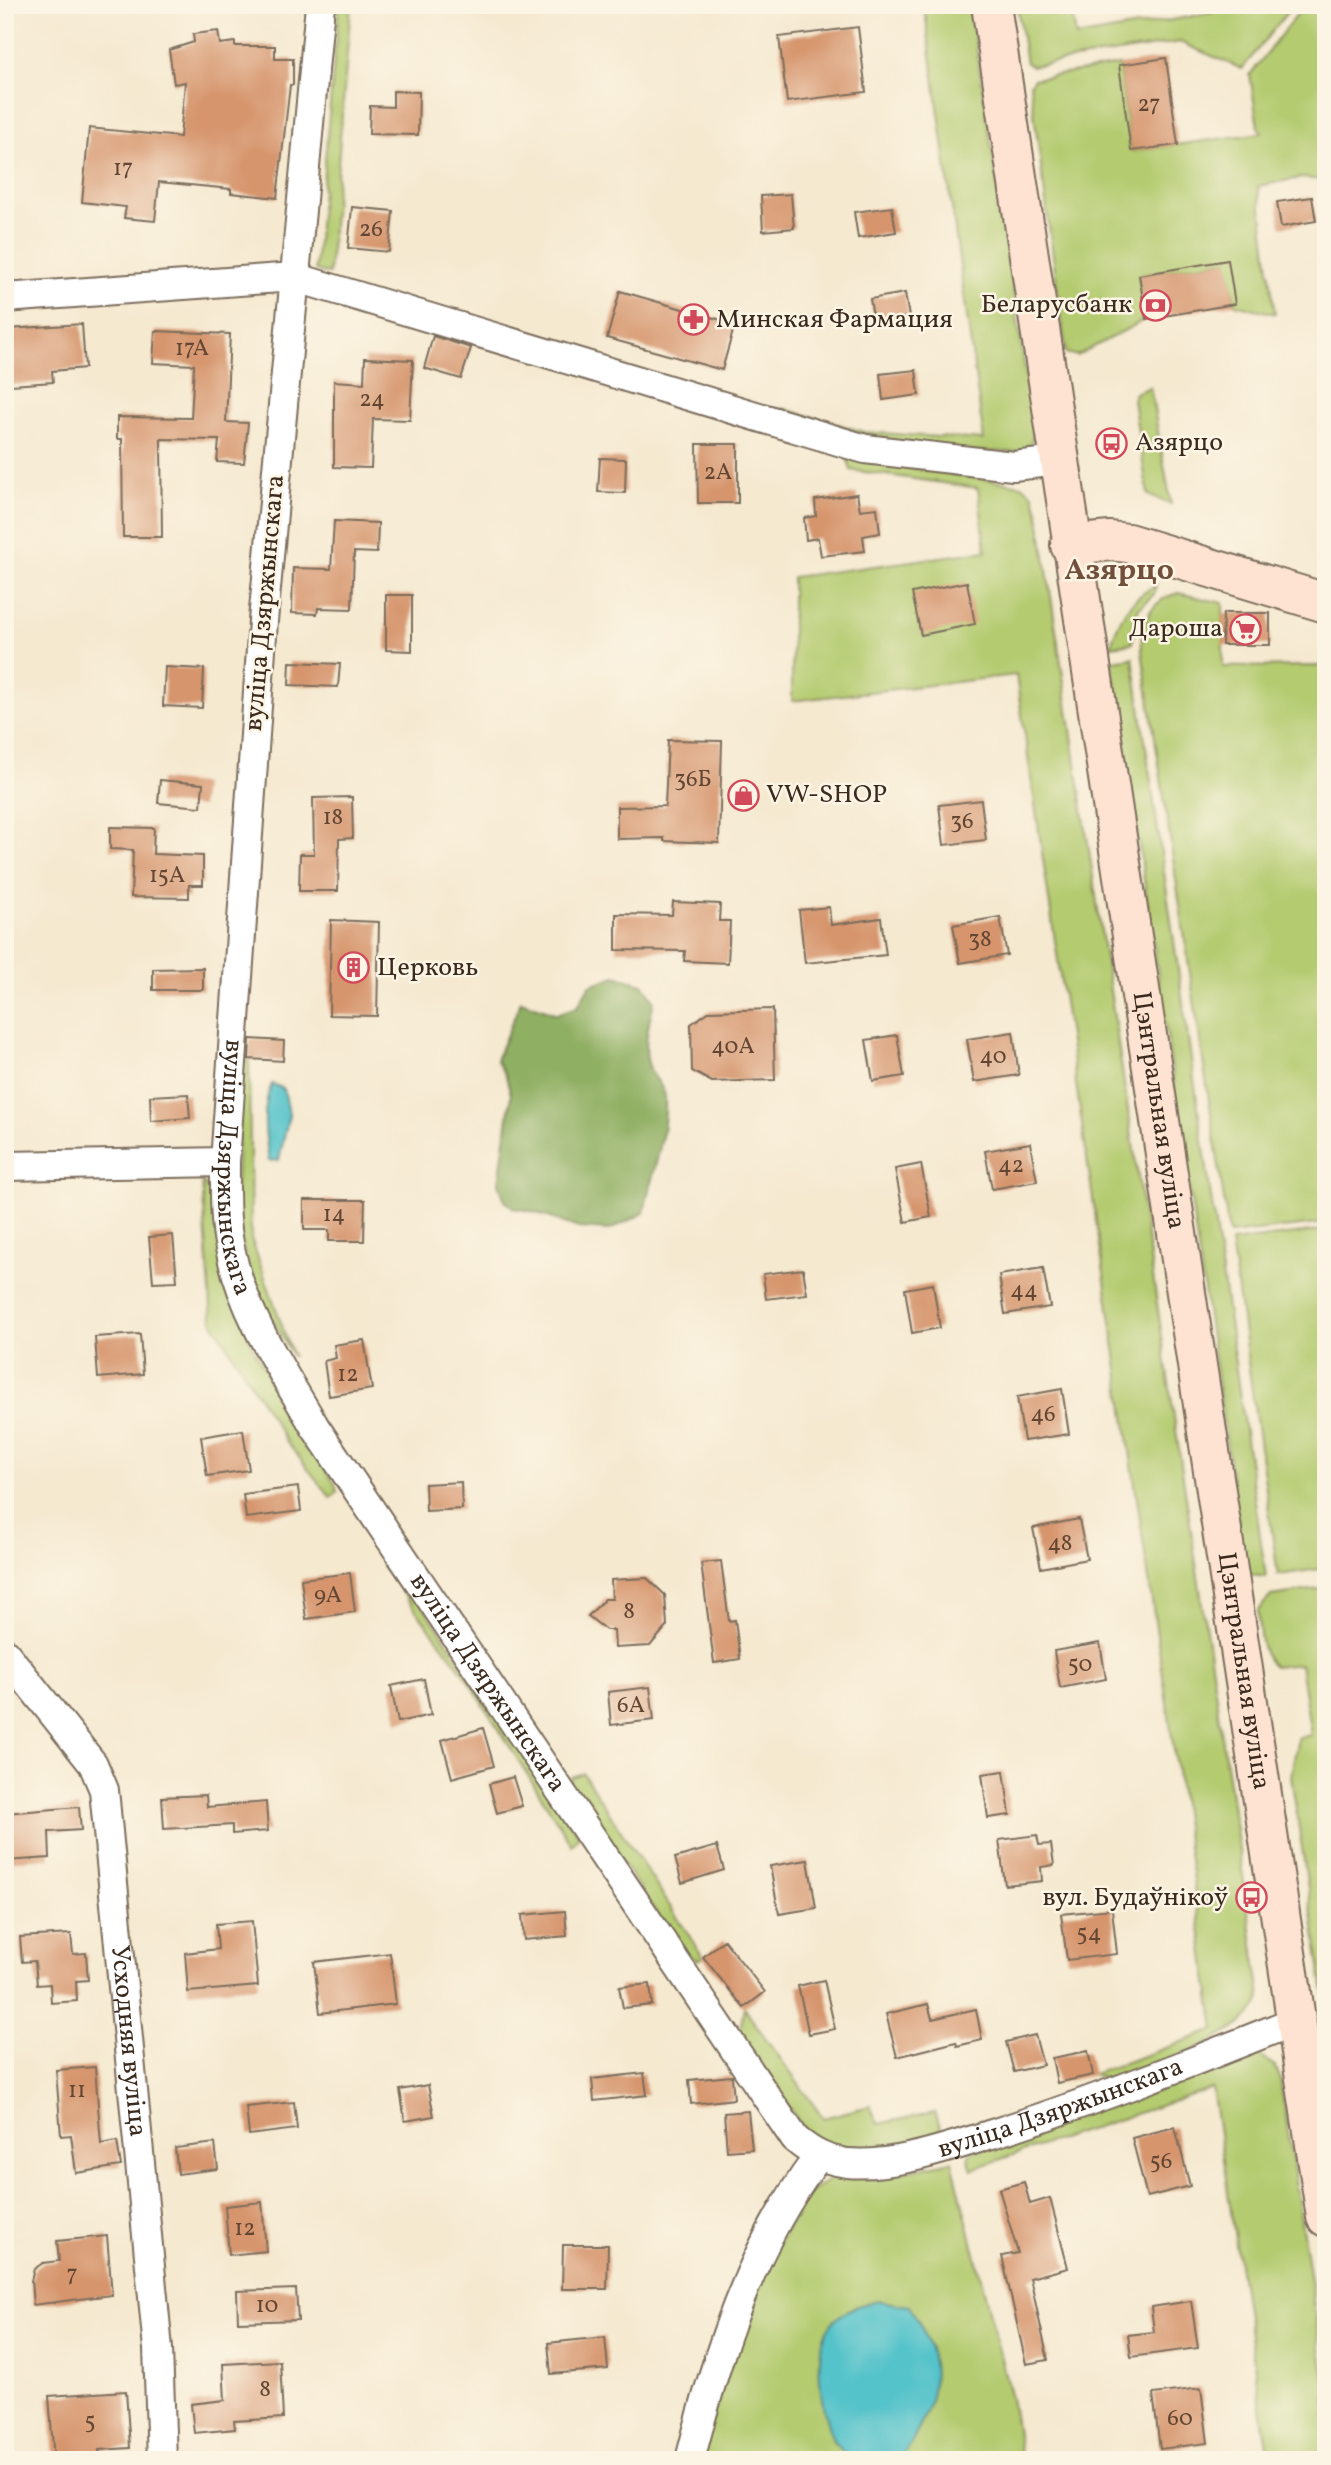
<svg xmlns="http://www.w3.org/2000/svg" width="1331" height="2465" viewBox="0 0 1331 2465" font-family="Vollkorn,serif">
<rect width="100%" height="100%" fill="#fcf5e5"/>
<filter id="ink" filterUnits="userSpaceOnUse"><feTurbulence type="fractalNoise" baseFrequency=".0143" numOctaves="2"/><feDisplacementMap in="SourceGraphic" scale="14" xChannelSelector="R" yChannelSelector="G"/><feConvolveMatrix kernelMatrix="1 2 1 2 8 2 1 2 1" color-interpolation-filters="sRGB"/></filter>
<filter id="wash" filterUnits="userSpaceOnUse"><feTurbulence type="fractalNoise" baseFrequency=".00686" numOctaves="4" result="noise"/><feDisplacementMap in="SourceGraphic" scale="28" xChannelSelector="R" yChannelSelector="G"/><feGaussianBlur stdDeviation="1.57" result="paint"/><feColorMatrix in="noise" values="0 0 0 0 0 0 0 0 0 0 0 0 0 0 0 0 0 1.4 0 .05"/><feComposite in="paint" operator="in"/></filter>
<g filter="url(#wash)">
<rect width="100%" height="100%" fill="#f5e9d0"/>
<path fill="#b4cb70" stroke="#787a47" stroke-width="2" d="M339 5H351L329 274 315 270Z
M924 5H970L1034 429C1033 442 1030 447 1018 452L956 451 800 423 782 408 864 432 984 440Z
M1017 5H1071L1076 37 1211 13 1216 5H1293L1242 69 1180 42 1032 66 1026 63Z
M1304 5H1326V180L1300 178 1258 186 1275 314 1235 304 1227 260 1139 275 1146 319 1077 356 1066 353 1030 84 1034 79 1119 65 1131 151 1262 133 1258 127 1250 75Z
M1150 387 1171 504 1148 495 1133 400 1135 393Z
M847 458 1022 485 1033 494 1038 510 1261 1997C1252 2038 1146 2066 1109 2081L1093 2074 1215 2030 1016 675 792 701V577L986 551 978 488 851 470Z
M1156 585 1154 594 1138 609 1132 643 1111 646C1118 618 1130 599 1156 585Z
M1178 593 1223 603V667L1321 666 1326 670V1223L1229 1234 1142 651C1140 623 1149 601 1178 593Z
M1133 658 1266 1577 1252 1575 1244 1563 1112 661Z
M241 1060H249L251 1238 293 1357 250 1278 235 1211Z
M202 1182 212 1192 250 1342 297 1427 335 1484 337 1492 331 1498 286 1441 212 1321Z
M1326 1230V1568L1278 1575 1231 1242Z
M383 1567 393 1569 404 1578 579 1836 572 1845 462 1671Z
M1326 1588V2006L1291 1776 1298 1738 1311 1735 1300 1664 1274 1667C1258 1652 1260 1631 1258 1610L1271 1596Z
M583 1773 703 1957 698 1960 685 1955 569 1784 571 1777Z
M744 2008 823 2118 870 2106 878 2124 935 2112 941 2130 939 2137 882 2150 827 2145 806 2132 747 2045 740 2030Z
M1256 2054 1275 2066 1280 2078 1326 2388V2460H1269L1212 2088 972 2169 968 2158 971 2152 1245 2055Z
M952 2161 1012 2403 1020 2453 985 2460H886L895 2458 834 2442 851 2460H699L755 2286 806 2195 832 2178 901 2172Z"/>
<path fill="#8faf62" stroke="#656c40" stroke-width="2" d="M616 976 643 984 654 1000C650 1022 641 1047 650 1069 654 1079 665 1087 665 1097 667 1139 651 1174 644 1213L610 1230 578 1228 535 1212 514 1208 505 1201 499 1183 511 1095 506 1076 496 1060 521 1001 557 1014 577 1007 590 985Z"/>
<path fill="#55c3ca" stroke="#487674" stroke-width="2" d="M272 1084 284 1089 289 1114 279 1160 269 1161C265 1135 261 1108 272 1084Z
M879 2301 909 2306C939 2351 942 2386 916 2434 911 2444 907 2454 895 2458 883 2463 865 2460 851 2460 846 2454 836 2447 833 2440 821 2410 809 2345 835 2320 848 2307 862 2304 879 2301Z"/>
<g id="blocks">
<path fill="#d6956d" d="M858 27 866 92 787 102 779 37Z
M218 31 220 44 235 42V46H275V59H293V85H290L277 198 231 193V189L159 182 155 221 124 218 126 207 82 202 89 128 180 137 185 82 174 84 169 50 194 42 193 34Z
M1166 58 1178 145 1131 151 1119 65Z
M393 91 419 92 418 135 369 134 370 106 393 107Z
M791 194 794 228 763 231 761 196Z
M1312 197 1316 221 1281 227 1277 202Z
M352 207 393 211 389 252 348 248Z
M892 207 896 232 858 238 854 212Z
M1228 260 1235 304 1146 319 1139 275Z
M620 291 735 324 722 370 607 338Z
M905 293 909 317 874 323 870 299Z
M82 324 85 368 52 371 53 382 11 385 8 329Z
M155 331 230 334 226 422 248 423 244 463 217 462 219 440 161 439 162 537H123L122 439H117V417L191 418 194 365 153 363Z
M433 336 471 348 461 379 424 368Z
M365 358 413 360 410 420 373 419 371 468 334 467V381L364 383Z
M916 370 919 395 883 400 880 374Z
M697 444H738V503H698Z
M600 458 626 459 625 493 598 492Z
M857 494 860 510 877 508 880 533 863 536 865 551 821 556 818 538 806 540 804 518 816 516 815 500Z
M334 521 378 523 377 553 354 552 352 609 318 608 317 614 292 613 293 568 331 569Z
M967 582 975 624 921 635 912 593Z
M386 595H412V651L386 650Z
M1223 613H1270V645H1222Z
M290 662 340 664 338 687 289 685Z
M165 667 204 669 202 708 163 706Z
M668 740 722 741 719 843 664 841V838L617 839V807L665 806Z
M160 780 203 784 201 807 158 803Z
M352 797 353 838 339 839 338 891H299L300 854H314L313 798Z
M981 800 986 840 944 845 939 805Z
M110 827 154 828 153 854 203 856V885H189V898L131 897 133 850 110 849Z
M673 902 720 904 719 921H730L728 963 684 961 685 951 616 950V914L672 915Z
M829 907 831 925 881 918 886 955 805 963 799 910Z
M1000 917 1007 955 960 963 953 925Z
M331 920 379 922 377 1016 329 1015Z
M203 968V990H153V969Z
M773 1009 775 1080 712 1082 692 1071 691 1024 710 1011Z
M1013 1032 1019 1075 974 1082 967 1039Z
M897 1035 904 1076 873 1081 866 1040Z
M250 1039 284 1041 283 1061 249 1059Z
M188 1094 190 1118 151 1121 150 1096Z
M1030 1143 1037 1181 992 1189 985 1151Z
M921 1164 931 1217 905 1222 895 1169Z
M304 1200H365L364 1241H329V1230H304Z
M173 1235 177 1281 153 1282 149 1237Z
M1043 1268 1050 1307 1005 1314 999 1275Z
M803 1269 807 1294 766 1299 763 1274Z
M933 1284 940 1328 912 1333 905 1289Z
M140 1334 143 1374 98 1378 95 1337Z
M364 1340 372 1389 329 1396 324 1361 336 1358 334 1345Z
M1062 1389 1069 1434 1024 1441 1017 1397Z
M243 1430 249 1470 207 1476 201 1437Z
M461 1482 462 1509 426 1511 425 1484Z
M298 1487 301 1511 246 1518 243 1494Z
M1079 1519 1087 1559 1041 1568 1033 1528Z
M721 1561 729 1621 735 1620 740 1659 714 1663 701 1563Z
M350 1573 355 1612 306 1619 301 1579Z
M647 1578 665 1595 667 1626 650 1646 615 1648 614 1630H606L588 1616 605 1599H612L611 1580Z
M1100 1643 1106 1679 1060 1688 1054 1651Z
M424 1679 431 1715 398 1722 391 1686Z
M650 1687 654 1720 611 1725 608 1692Z
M483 1728 494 1766 452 1778 442 1740Z
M1004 1771 1010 1815 988 1818 982 1774Z
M513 1777 522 1806 497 1813 489 1784Z
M206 1795 207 1807 266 1802 268 1831 232 1834V1825L164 1829 162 1797Z
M79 1807 81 1830 49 1832 50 1858 5 1861V1813Z
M1037 1835 1039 1845 1051 1844 1054 1865 1041 1867 1042 1881 1005 1885 999 1840Z
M717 1846 724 1870 682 1883 675 1858Z
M808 1860 816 1908 779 1914 770 1866Z
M1112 1909 1117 1954 1067 1960 1061 1914Z
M565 1911 567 1936 524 1940 522 1915Z
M252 1921 258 1986 188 1992 185 1953 218 1949 216 1924Z
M71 1934 73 1954 86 1953 88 1980 76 1981 77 2001 51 2003 50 1984 37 1985 35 1961 22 1962 20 1937Z
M724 1940 765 1992 744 2008 703 1957Z
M390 1953 396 2004 320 2013 314 1962Z
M824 1980 835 2029 809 2034 798 1986Z
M650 1984 652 2005 623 2008 619 1987Z
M928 2004 932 2019 976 2009 982 2040 957 2046 956 2042 897 2057 886 2014Z
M1035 2035 1043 2065 1014 2072 1006 2042Z
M1088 2051 1093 2075 1057 2083 1052 2058Z
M95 2067 101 2144 117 2141 121 2166 76 2173 71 2135 61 2136 56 2070Z
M644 2073 647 2095 594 2101 592 2079Z
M732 2076 734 2099 691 2104 689 2080Z
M428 2085 434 2116 405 2121 400 2090Z
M294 2102 297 2129 249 2135 246 2107Z
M748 2111 752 2149 727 2151 724 2113Z
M1175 2127 1190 2186 1147 2197 1132 2138Z
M215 2143 218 2169 178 2174 175 2148Z
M1024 2182 1030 2204 1050 2198 1068 2268 1030 2278 1048 2360 1026 2364 1002 2256 1018 2253 999 2189Z
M262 2202 266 2251 229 2255 225 2206Z
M107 2236 112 2295 33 2305 31 2281 34 2269 43 2263 59 2261 57 2241Z
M563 2245H608L607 2289H562Z
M296 2289 298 2320 238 2322 237 2291Z
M1191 2301 1198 2348 1131 2357 1128 2335 1154 2332 1151 2307Z
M605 2337 608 2369 551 2374 548 2343Z
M280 2361 283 2418 234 2421 235 2429 194 2433 191 2404 225 2400 223 2364Z
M1201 2388 1208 2443 1160 2449 1153 2394Z
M126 2391 130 2448 99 2450 100 2460H54L49 2396Z"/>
</g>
</g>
<g filter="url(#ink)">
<use href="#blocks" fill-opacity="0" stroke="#7c6d5c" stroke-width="2"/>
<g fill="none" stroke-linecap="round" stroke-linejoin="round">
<defs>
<g id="street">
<path id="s1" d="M320 5 263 621 225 1162C225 1191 224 1220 230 1248 243 1314 282 1370 315 1427L795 2139C812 2153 825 2160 847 2163 894 2167 947 2148 992 2134 1095 2101 1195 2061 1295 2021"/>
<path d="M5 298 294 277 865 449 1013 466 1059 461"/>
<path d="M5 1166 225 1162"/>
<path id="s2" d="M5 1653 93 1764 104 1790 158 2349 162 2460"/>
<path d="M690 2460C717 2353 751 2246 818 2157"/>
</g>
<g id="secondary">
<path id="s3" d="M991 5 1326 2217"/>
<path d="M1070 545 1110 541 1128 543 1326 603"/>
</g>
</defs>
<use href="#street" stroke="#7c6d5c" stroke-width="32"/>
<use href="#secondary" stroke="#7c6d5c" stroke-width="42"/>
<use href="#street" stroke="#fff" stroke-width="28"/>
<use href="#secondary" stroke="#fee3d2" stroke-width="38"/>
</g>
</g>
<defs>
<symbol id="bank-ring" viewBox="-11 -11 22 22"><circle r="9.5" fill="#fcf5e5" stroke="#d1495b" stroke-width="1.5"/><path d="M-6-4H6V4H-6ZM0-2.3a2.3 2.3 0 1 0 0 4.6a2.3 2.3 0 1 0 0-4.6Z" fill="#d1495b"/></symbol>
<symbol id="pharmacy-ring" viewBox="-11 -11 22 22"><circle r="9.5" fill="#fcf5e5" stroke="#d1495b" stroke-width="1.5"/><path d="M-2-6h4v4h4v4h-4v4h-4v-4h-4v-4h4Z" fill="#d1495b"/></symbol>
<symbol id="bus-ring" viewBox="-11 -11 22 22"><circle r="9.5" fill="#fcf5e5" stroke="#d1495b" stroke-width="1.5"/><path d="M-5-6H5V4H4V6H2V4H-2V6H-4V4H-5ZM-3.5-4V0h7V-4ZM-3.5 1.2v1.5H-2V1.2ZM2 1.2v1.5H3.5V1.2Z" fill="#d1495b"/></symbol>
<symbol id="supermarket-ring" viewBox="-11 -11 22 22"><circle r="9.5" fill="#fcf5e5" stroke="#d1495b" stroke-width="1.5"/><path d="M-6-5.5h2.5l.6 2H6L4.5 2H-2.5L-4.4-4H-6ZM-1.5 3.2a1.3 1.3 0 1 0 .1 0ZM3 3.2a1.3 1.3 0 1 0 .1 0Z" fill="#d1495b"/></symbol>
<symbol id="shop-ring" viewBox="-11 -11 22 22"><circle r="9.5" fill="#fcf5e5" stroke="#d1495b" stroke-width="1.5"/><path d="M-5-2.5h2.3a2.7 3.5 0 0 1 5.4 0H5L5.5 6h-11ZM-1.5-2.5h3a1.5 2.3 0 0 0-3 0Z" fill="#d1495b"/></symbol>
<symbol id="building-ring" viewBox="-11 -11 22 22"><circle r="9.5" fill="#fcf5e5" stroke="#d1495b" stroke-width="1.5"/><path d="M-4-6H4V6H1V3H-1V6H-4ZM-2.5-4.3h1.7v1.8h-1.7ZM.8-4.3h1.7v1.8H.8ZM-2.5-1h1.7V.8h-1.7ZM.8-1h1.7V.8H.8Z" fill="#d1495b"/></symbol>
</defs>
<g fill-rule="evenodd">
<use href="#bank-ring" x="1138" y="288" width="35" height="35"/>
<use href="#pharmacy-ring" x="676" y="302" width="35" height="35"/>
<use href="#bus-ring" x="1094" y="426" width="35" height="35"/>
<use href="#supermarket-ring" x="1228" y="612" width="35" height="35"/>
<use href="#shop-ring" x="726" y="778" width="35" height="35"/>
<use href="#building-ring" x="336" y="950" width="35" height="35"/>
<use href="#bus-ring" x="1234" y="1880" width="35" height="35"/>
</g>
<g text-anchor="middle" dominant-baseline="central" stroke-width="5" stroke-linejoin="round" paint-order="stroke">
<g font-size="23" fill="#624532">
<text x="1149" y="105">27</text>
<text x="123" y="169">17</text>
<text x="371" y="230">26</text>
<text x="192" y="349">17А</text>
<text x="372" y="400">24</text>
<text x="718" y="473">2А</text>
<text x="693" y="780">36Б</text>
<text x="333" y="818">18</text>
<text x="962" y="822">36</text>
<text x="167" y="876">15А</text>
<text x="980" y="940">38</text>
<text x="733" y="1047">40А</text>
<text x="993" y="1057">40</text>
<text x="1011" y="1166">42</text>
<text x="334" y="1215">14</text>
<text x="1024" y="1291">44</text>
<text x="348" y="1375">12</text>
<text x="1043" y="1415">46</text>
<text x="1060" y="1544">48</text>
<text x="328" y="1596">9А</text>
<text x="629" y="1612">8</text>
<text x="1080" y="1665">50</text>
<text x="631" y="1706">6А</text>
<text x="1089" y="1934">54</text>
<text x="77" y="2091">11</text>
<text x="1161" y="2162">56</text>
<text x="245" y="2229">12</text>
<text x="72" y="2275">7</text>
<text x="267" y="2306">10</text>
<text x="265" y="2390">8</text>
<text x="1180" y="2419">60</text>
<text x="90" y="2422">5</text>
</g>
<g font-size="26" fill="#3b2a1e" stroke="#fcf5e5" text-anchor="start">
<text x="1132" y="305" text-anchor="end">Беларусбанк</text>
<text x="716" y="320">Минская Фармация</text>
<text x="1135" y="443">Азярцо</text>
<text x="1223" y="629" text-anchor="end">Дароша</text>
<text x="766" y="795">VW-SHOP</text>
<text x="377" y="968">Церковь</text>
<text x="1228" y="1898" text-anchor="end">вул. Будаўнікоў</text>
</g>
<g font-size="26" fill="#3b2a1e" stroke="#fcf5e5">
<text transform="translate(265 603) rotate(-85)">вуліца Дзяржынскага</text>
<text stroke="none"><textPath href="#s3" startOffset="1118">Цэнтральная вуліца</textPath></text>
<text stroke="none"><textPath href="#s1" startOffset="1167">вуліца Дзяржынскага</textPath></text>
<text stroke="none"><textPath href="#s3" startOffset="1685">Цэнтральная вуліца</textPath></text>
<text stroke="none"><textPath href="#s1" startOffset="1755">вуліца Дзяржынскага</textPath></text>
<text stroke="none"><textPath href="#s2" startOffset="422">Усходняя вуліца</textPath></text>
<text stroke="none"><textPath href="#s1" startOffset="2585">вуліца Дзяржынскага</textPath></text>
</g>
<g font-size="30" font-weight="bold" fill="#714f3a" stroke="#fcf5e5">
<text x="1119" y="571">Азярцо</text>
</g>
</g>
<rect width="1331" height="2465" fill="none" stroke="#fcf5e5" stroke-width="28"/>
</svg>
